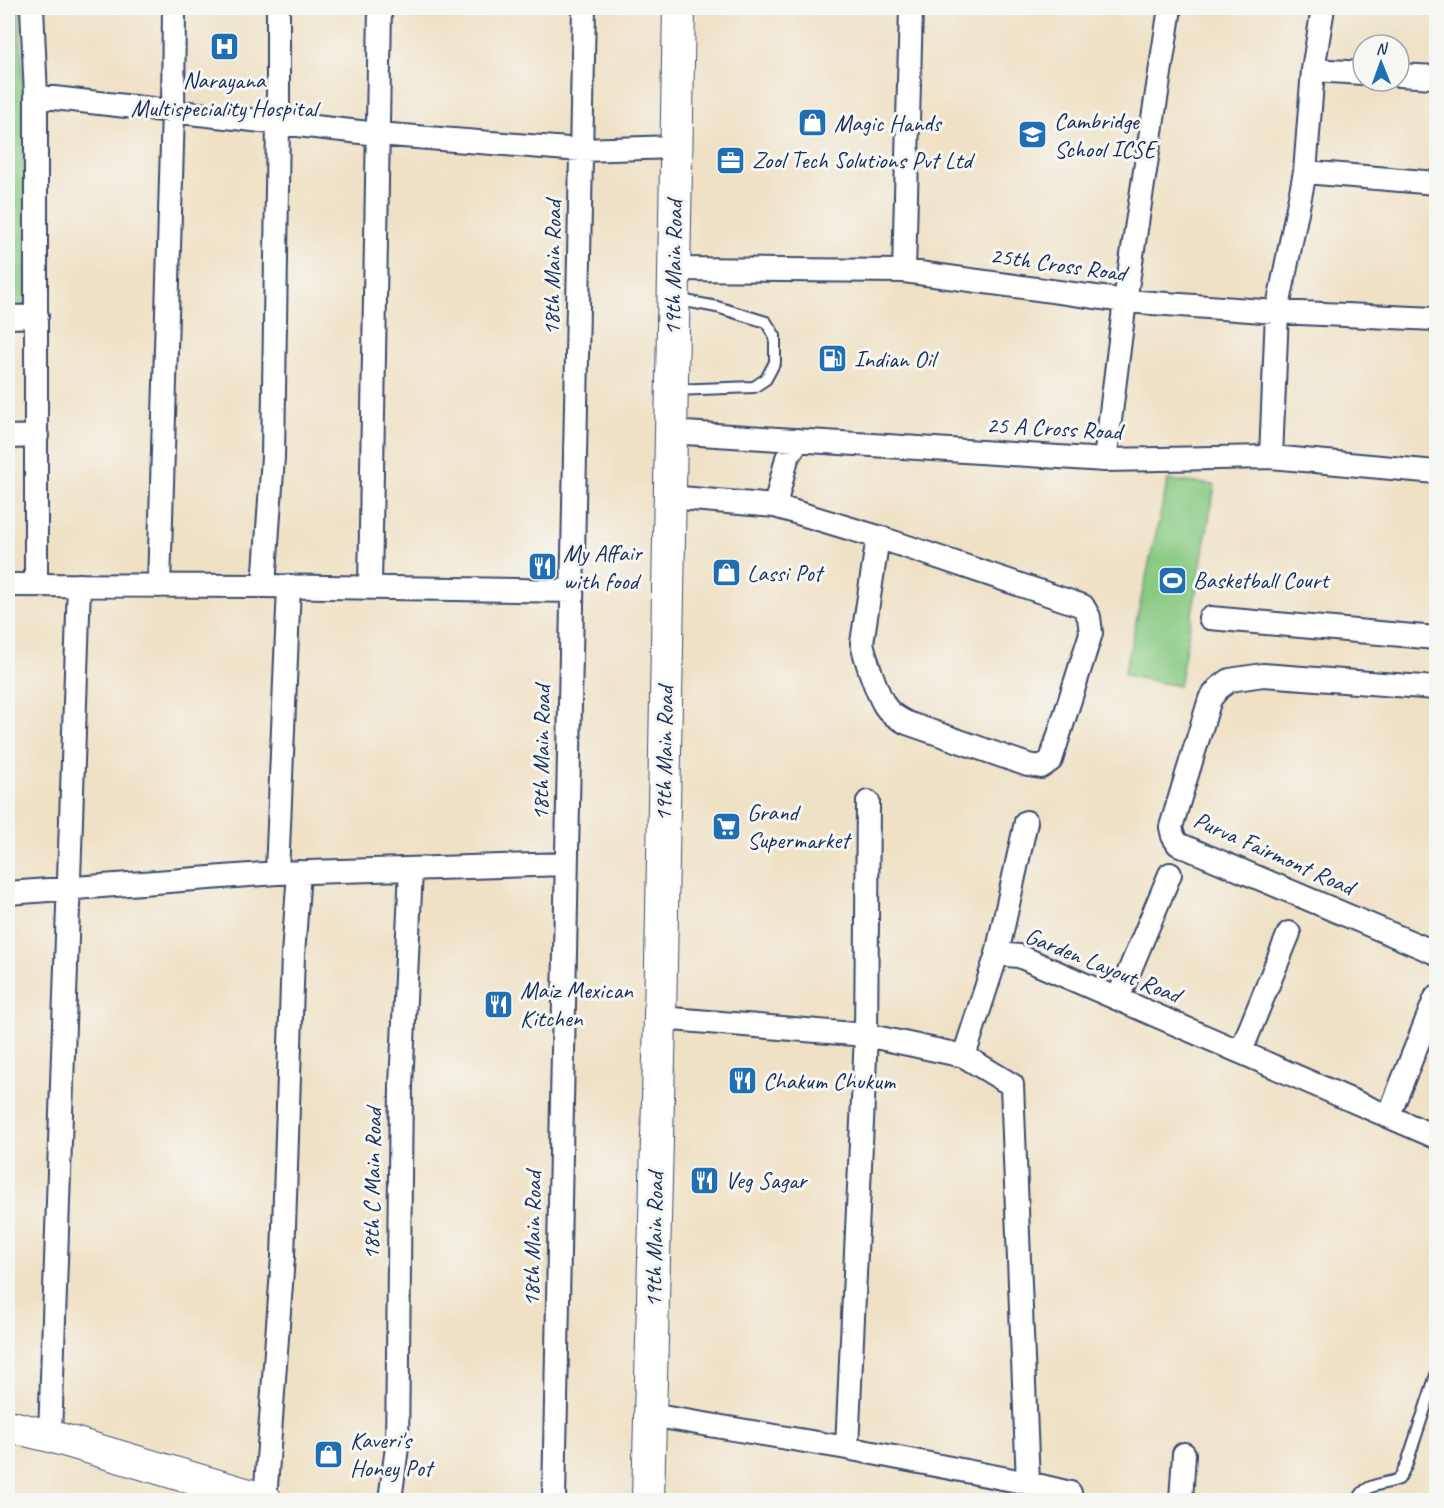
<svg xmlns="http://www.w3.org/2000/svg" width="1444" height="1508" viewBox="0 0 1444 1508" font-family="Caveat,sans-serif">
<rect width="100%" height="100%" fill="#f6f6f2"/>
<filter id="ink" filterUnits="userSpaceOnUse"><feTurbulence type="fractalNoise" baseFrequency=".0167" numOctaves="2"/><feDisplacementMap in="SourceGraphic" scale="12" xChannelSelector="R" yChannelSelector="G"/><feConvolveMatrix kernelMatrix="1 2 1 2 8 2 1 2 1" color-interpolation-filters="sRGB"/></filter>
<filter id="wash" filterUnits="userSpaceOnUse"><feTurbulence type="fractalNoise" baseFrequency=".008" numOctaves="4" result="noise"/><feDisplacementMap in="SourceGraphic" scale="24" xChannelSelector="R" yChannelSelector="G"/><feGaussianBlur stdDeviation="1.35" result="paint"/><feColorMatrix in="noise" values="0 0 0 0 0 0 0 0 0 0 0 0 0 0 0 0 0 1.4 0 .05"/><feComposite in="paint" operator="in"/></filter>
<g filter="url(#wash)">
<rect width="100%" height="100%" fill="#efe1c5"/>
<path fill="#88ca82" stroke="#527c70" stroke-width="1.5" d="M8 8H20L23 93 27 304 8 305Z
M1168 480 1215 485 1179 686 1124 675Z"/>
</g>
<g filter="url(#ink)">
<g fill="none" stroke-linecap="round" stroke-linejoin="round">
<defs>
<path id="lane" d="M673 390 754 387 766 379 775 362V336L766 322 717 307 675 299
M1359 1500C1363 1483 1385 1485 1399 1479L1406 1466 1436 1375"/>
<path id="street" d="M32 8 36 96V585
M1313 70 1363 73
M1399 75 1436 77
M36 96 378 134 581 150 675 147
M1305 172 1436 183
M672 269 904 271 1125 301 1277 312 1436 319
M904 271 911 8
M8 317 37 316
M669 432 1105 460 1271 457 1436 472
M8 437 37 436
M1271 457 1277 312 1305 172 1313 70 1323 8
M1105 460 1125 301 1170 8
M669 497 775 506 878 537 1083 606 1089 617 1091 633 1051 760 1041 767 1028 765 907 723C899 719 890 714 885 706 876 691 866 660 862 643L878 537
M775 506 787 458 798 440
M8 585 264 586 572 591
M159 586 173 111 174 8
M264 586 273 457 278 123V8
M370 587 380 8
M1210 618 1436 638
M1436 688 1263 675 1230 680 1219 688 1210 699 1171 827 1173 836 1178 844 1436 953
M277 873 289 586
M8 893 277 873 566 864
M997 954 1026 822
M1118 998 1170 874
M660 1018 866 1035 964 1056 997 954 1019 956 1436 1137
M1241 1051 1289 933
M1389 1115 1436 997
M650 1415 847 1448 1028 1483 1012 1085 964 1056
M50 1436 79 585
M847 1448 866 1035 868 802
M1028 1483 1070 1493
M265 1500 283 1257 293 955 299 872
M390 1500 397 1447 401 1086 411 869
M554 1500 584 8
M1181 1500 1184 1454"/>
<path id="secondary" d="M8 1426 50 1436 266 1500
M648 1500 660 1018 679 8"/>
</defs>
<use href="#lane" stroke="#3b4a6d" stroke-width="14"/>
<use href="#street" stroke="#3b4a6d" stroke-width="26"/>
<use href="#secondary" stroke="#3b4a6d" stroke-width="34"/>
<use href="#lane" stroke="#fff" stroke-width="10"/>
<use href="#street" stroke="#fff" stroke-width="22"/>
<use href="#secondary" stroke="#fff" stroke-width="32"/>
</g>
</g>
<defs>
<symbol id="hospital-square" viewBox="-11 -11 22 22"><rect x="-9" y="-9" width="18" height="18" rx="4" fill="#1f6fb2" stroke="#f6f6f2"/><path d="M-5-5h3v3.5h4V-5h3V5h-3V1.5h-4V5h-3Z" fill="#fff"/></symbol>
<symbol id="shop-square" viewBox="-11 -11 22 22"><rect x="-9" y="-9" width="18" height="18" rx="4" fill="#1f6fb2" stroke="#f6f6f2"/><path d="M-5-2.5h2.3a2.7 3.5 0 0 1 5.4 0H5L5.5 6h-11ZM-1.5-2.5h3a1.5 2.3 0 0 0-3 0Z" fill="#fff"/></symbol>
<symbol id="school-square" viewBox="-11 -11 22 22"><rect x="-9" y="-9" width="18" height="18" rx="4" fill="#1f6fb2" stroke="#f6f6f2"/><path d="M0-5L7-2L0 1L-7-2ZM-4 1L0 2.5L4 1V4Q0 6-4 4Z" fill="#fff"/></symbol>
<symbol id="office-square" viewBox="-11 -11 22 22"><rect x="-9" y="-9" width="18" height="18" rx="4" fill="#1f6fb2" stroke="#f6f6f2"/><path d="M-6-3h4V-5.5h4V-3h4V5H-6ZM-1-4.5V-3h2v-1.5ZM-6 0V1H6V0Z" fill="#fff"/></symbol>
<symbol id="fuel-square" viewBox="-11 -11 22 22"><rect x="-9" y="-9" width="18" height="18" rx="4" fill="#1f6fb2" stroke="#f6f6f2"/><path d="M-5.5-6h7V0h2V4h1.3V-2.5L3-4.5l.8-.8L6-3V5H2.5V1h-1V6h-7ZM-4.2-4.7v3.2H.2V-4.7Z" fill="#fff"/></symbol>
<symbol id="restaurant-square" viewBox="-11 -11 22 22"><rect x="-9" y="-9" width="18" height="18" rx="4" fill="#1f6fb2" stroke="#f6f6f2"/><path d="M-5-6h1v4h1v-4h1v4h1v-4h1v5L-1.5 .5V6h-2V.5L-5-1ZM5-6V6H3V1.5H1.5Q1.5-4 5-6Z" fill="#fff"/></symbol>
<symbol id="stadium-square" viewBox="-11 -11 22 22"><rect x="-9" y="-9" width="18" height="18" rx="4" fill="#1f6fb2" stroke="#f6f6f2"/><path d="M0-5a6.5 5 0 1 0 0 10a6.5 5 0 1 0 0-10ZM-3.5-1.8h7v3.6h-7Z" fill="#fff"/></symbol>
<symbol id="supermarket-square" viewBox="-11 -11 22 22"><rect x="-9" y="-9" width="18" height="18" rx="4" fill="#1f6fb2" stroke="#f6f6f2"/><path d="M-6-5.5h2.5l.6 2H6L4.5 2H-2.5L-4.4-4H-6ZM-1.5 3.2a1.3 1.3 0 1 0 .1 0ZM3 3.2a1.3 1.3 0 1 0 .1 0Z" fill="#fff"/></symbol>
</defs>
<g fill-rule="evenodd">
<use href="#hospital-square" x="208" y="30" width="33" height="33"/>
<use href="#shop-square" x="796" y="106" width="33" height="33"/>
<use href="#school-square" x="1016" y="118" width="33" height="33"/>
<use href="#office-square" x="714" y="144" width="33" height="33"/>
<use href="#fuel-square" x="816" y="342" width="33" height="33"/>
<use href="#restaurant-square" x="526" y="550" width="33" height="33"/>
<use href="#shop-square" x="710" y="556" width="33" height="33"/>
<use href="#stadium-square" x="1156" y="564" width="33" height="33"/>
<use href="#supermarket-square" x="710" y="810" width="33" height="33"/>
<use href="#restaurant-square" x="482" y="988" width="33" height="33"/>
<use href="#restaurant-square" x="726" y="1064" width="33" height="33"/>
<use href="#restaurant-square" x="688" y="1164" width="33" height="33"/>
<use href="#shop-square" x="312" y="1438" width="33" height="33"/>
</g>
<g text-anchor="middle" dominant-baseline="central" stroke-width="6" stroke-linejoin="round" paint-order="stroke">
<g font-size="24" fill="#1b2f5e" stroke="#f6f6f2" text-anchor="start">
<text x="224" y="80" text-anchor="middle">Narayana<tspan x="224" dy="28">Multispeciality Hospital</tspan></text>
<text x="1054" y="121">Cambridge<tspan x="1054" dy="28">School ICSE</tspan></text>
<text x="834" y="123">Magic Hands</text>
<text x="752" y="160">Zool Tech Solutions Pvt Ltd</text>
<text x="854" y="359">Indian Oil</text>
<text x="563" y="553">My Affair<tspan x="563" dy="28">with food</tspan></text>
<text x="747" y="573">Lassi Pot</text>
<text x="1193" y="580">Basketball Court</text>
<text x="747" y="812">Grand<tspan x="747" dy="28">Supermarket</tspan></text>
<text x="520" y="990">Maiz Mexican<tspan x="520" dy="28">Kitchen</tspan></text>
<text x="763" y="1081">Chakum Chukum</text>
<text x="725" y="1180">Veg Sagar</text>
<text x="350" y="1440">Kaveri's<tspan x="350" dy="28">Honey Pot</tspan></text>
</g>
<g font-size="24" fill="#1b2f5e" stroke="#f6f6f2">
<text transform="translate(1058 264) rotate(8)">25th Cross Road</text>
<text transform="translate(552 268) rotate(-89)">18th Main Road</text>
<text transform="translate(673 268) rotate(-89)">19th Main Road</text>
<text transform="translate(1054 428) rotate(3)">25 A Cross Road</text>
<text transform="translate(541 753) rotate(-89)">18th Main Road</text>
<text transform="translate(664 754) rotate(-89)">19th Main Road</text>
<text transform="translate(1274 853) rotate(24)">Purva Fairmont Road</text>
<text transform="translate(1103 965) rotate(22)">Garden Layout Road</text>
<text transform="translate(372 1184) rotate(-89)">18th C Main Road</text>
<text transform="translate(532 1239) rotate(-89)">18th Main Road</text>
<text transform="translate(654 1240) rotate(-89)">19th Main Road</text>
</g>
</g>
<rect width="1444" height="1508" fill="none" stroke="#f6f6f2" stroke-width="30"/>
<g transform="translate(1381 63) rotate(359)"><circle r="28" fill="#f6f6f2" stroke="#9ea6b7" stroke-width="1.5"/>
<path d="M0-4.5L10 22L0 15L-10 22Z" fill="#1f6fb2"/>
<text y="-9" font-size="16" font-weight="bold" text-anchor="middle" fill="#1b2f5e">N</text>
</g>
</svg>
